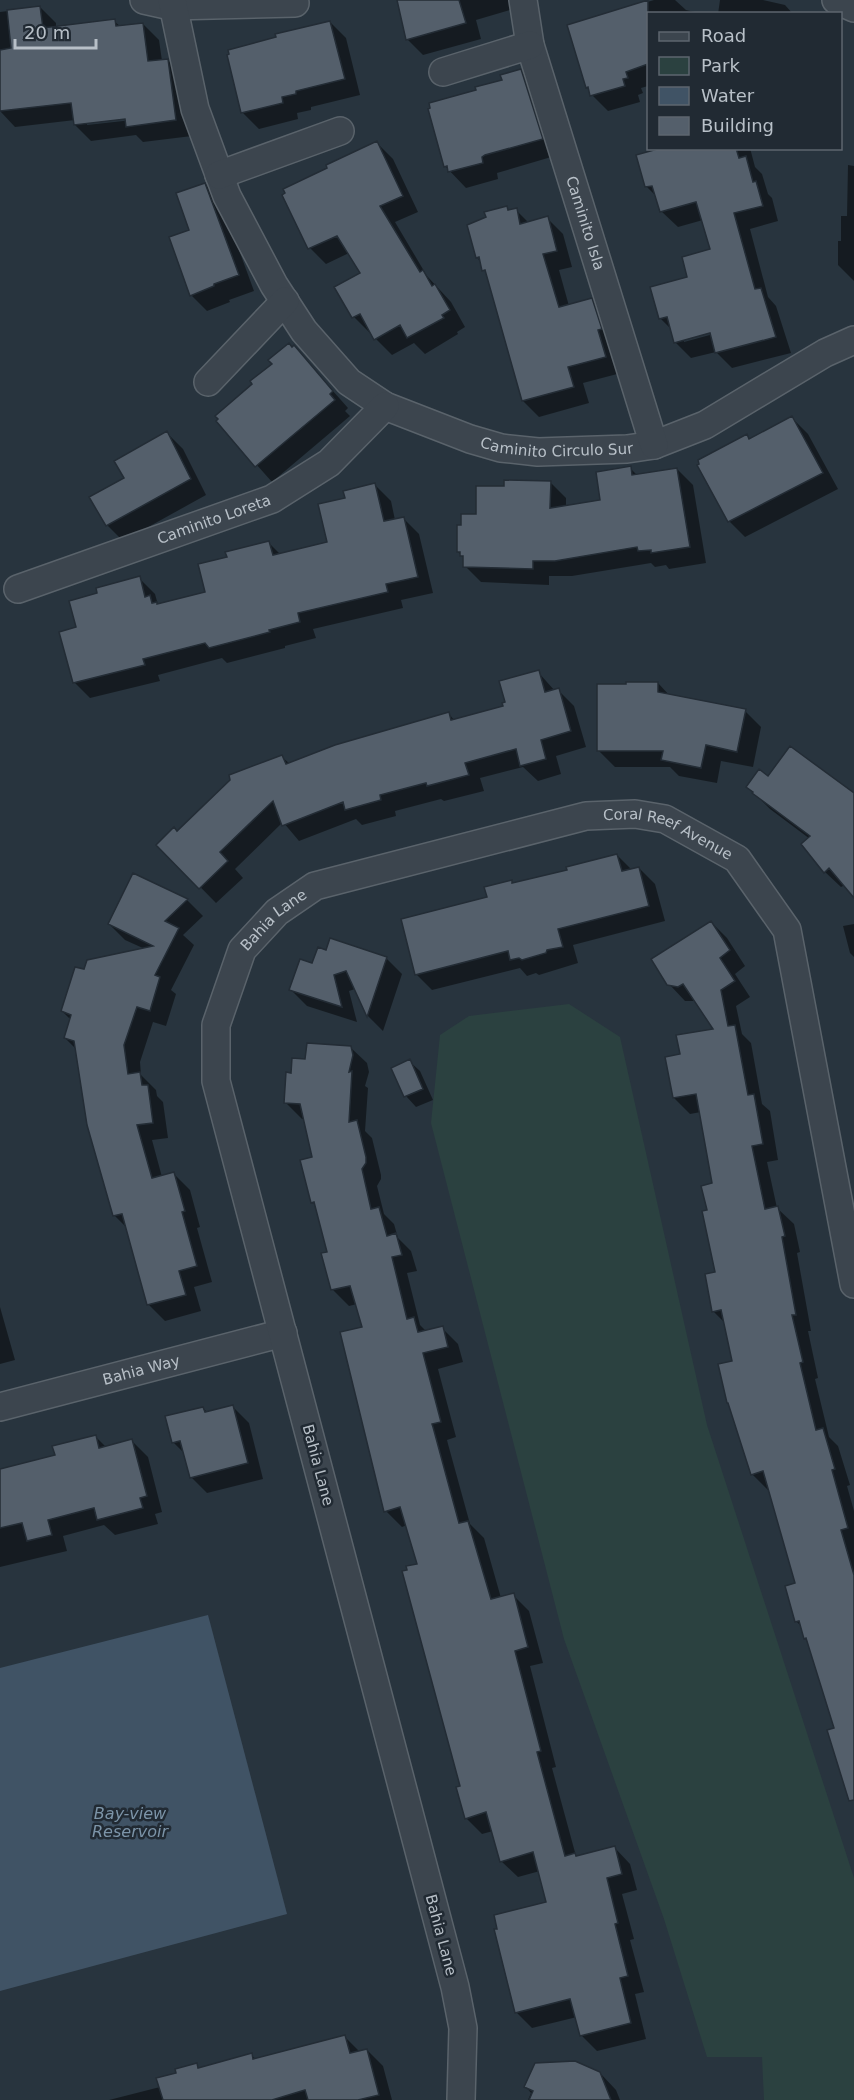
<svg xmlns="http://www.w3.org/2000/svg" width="854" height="2100" viewBox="0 0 854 2100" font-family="'DejaVu Sans',sans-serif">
<rect width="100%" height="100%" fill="#28343e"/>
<path fill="#2b4140" d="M569 1004 620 1037 707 1425 854 1878V2100H764L762 2057H707L664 1919 564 1639 431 1123 440 1035 469 1016Z"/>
<path fill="#405365" d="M208 1615 287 1914 0 1991V1668Z"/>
<path fill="#0007" fill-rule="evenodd" d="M398 0H510L513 9 476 20 481 39 423 55 407 39Z
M654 0H675L686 10 703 14H648V86L641 88 643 93 638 95 640 102 608 111 592 95 587 87 569 26Z
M720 0H763L785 5 793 14H718Z
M40 7 56 23V28L114 21 121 27 143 24 159 40 162 61 168 60 184 76 192 136 143 142 136 135 91 141 75 125V120L15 127 0 111V12ZM132 117V120L87 125V122Z
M330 22 346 38 360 95 311 107V110L297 113 298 119 259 129 243 113 229 56Z
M521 71 537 87 558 155 497 173 498 179 466 188 445 166 478 91 503 81Z
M377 143 393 159 418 212 395 222 427 276 451 302 465 327 457 332 458 334 425 354 414 343 392 355 376 339 372 332 370 333 354 317 362 273 349 253 326 264 310 248Z
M667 148H750L755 167 762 174 768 194 772 198 778 221 750 229 768 297 776 306 791 353 732 368 716 352 691 358 675 342 672 330 660 318 712 250 703 220 678 227 661 211 658 198 647 187ZM717 330V333L684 342V339Z
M848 165 854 166V281L838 265V241H841V216H847Z
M205 184 221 201 254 291 229 300 230 302 207 311 191 295V231Z
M507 208 510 211 516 210 529 223 547 218 563 234 572 267 559 270 569 306 591 299 607 315 621 373 583 383 589 403 539 417 523 401 487 273 477 257Z
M294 347 348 408 345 411 350 416 272 482 218 421 274 364Z
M792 418 808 434 838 489 745 537 729 521 747 436 750 440Z
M167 433 183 449 206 495 123 541 107 525 126 479Z
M630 468 637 475 677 469 693 485 706 563 669 569 666 565 655 567 651 563 572 576H549V585L481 582 465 566V559L458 552 477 516 506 488 550 482 566 498V507L602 501Z
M375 485 391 501 395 520 403 518 419 534 433 593 401 600 403 608 313 629 316 638 285 646V648L227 663 222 658 158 675 160 681 90 698 74 682 78 628 99 594 139 578 155 594 158 605 207 593 229 558 269 543 280 554 329 543 347 499Z
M538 672 555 691 558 690 574 706 586 747 556 756 561 774 538 781 523 767 480 778 484 791 444 801 441 799 395 811 396 816 362 825 356 819 299 841 283 822 235 869 243 878 216 903 159 845 282 757 290 764 449 714 455 721 505 707Z
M658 683 670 696 745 711 761 727 753 767 721 761 717 783 679 776 670 767H615L599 751Z
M768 778 854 802V896L845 885 841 887 825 872 810 839 770 809 754 793Z
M617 855 632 870 639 868 655 884 665 921 573 945 578 963 539 975 536 973 527 976 520 968 432 990 416 974 489 898 511 881 514 885 569 871Z
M134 875 187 900 203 916 183 935 194 945 171 990 176 994 166 1026 153 1022 140 1062 141 1075 156 1090 157 1096 163 1102 168 1138 152 1140 162 1177 174 1174 190 1190 200 1227 197 1228 212 1282 194 1287 201 1311 165 1321 149 1305 128 1229 114 1215 76 1049 65 1038 71 1020 62 1011 84 971 145 949 125 940 109 924Z
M711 922 727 938 745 966 735 974 750 997 736 1006 742 1034 751 1043 762 1104 770 1111 778 1160 767 1162 777 1208 794 1224 800 1252 797 1253 811 1331H808L818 1378 815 1379 829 1437 838 1446 850 1485 847 1486 854 1511V1799L809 1642 805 1638 802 1627 796 1621 797 1585 770 1490H768L752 1474 734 1362 725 1323 713 1311 717 1273 708 1212 714 1184 701 1112 690 1114 674 1098 681 1055 715 1030 696 1001H685L669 984Z
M854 924V957L850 953 843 926Z
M386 958 402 974 383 1031 368 1016 355 989 349 991 357 1022 307 1006 291 990 313 965Z
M350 1047 367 1063 369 1072 365 1086 368 1088 365 1131 372 1138 381 1175V1179L377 1186 384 1214 394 1224 398 1238 411 1251 417 1271 407 1273 420 1325 427 1332 442 1328 458 1344 463 1362 438 1369 456 1437 447 1440 448 1444 470 1524 484 1538 501 1598 513 1595 529 1611 543 1663 530 1666 556 1767 552 1768 576 1856 614 1847 630 1864 637 1890 622 1894 634 1939 630 1940 644 1992 635 1994 646 2039 597 2051 581 2035 577 2017 532 2028 516 2012 548 1903 540 1871 518 1877 501 1861 493 1831 482 1834 466 1818 419 1565 407 1525 402 1527 386 1511 364 1328 357 1304 349 1306 333 1290 323 1254 329 1253 317 1207 312 1202 314 1158 305 1119H302L286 1103 293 1075 307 1060Z
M409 1061 420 1071 433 1100 416 1107 406 1096 393 1069Z
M0 1307 15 1360 0 1364Z
M233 1407 249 1423 263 1479 207 1493 191 1477 186 1455 173 1442 203 1408 208 1413Z
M95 1436 106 1447 132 1441 148 1457 162 1512 155 1514 158 1524 115 1535 104 1525 63 1536 67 1551 0 1567V1471L57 1456Z
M345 2037 360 2052 367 2050 383 2066 392 2100H109L160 2087 177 2074 196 2065 200 2069 251 2055 257 2060Z
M600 2073 616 2090 620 2100H528L531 2093 526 2087Z"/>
<path fill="#545f6b" stroke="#232c35" stroke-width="1.5" d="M397 0H459L466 23 406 40Z
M648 0V64L626 72 628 78 623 79 625 86 590 96 588 87 586 88 567 25Z
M40 6 43 28 115 19 116 26 143 23 148 61 168 59 176 120 126 127 125 119 74 125 71 103 0 111V50L11 48 7 10Z
M330 21 345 79 296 91V94L282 97 283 103 241 113 227 55 229 54 228 50 276 37 275 34Z
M521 69 543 139 485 155 482 157 483 163 448 172 447 166 444 167 428 109 430 108 429 103 476 90 475 87 502 80 500 75Z
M377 141 403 196 380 206 420 272 423 270 432 286 435 284 450 310 442 315 444 318 407 338 400 325 374 340 360 314 352 318 334 287 360 273 337 236 308 249 282 195 285 193 283 189 327 168 326 165Z
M661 148H736L739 158 746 156 753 182 756 181 763 206 734 213 755 289 761 288 776 337 715 353 710 333 674 343 667 317 659 319 650 287 687 277 682 257 710 249 696 202 660 212 652 186 645 187 636 155Z
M205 183 239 275 214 284V286L190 296 169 237 189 230 176 193Z
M507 206 508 210 517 208 520 224 548 216 557 251 543 254 559 307 592 298 602 329 598 330 606 357 568 367 574 387 522 401 485 270 482 271 479 257 476 258 467 225 486 217 484 212Z
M289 343 292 347 294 345 333 391 330 394 335 400 255 467 216 421 218 419 215 416 252 384 250 381 272 364 268 360Z
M792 416 823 473 728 522 697 465 699 464 698 460 747 434 749 439Z
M167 431 191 479 106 526 89 497 124 478 114 461Z
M631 466 632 475 677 468 690 547 651 553V550L638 551 637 547 555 561H533V569L463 567V556H460V552H457V525H461V514H476V486H504V480L551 481 550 508 600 500 596 472Z
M375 483 384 521 404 517 418 577 386 584 388 592 298 613 300 622 269 630 270 632 209 648 205 643 143 659 145 665 73 683 59 632 76 627 69 601 97 593 96 588 140 576 145 597 150 595 152 603 157 602V604L205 592 198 564 227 557 225 552 269 541 273 555 327 542 318 504 345 498 343 491Z
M539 670 545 692 559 688 571 731 541 740 546 759 520 766 516 749 465 763 469 775 427 786 426 783 380 795 381 800 345 810 343 802 282 826 273 801 220 852 228 861 199 889 156 845 174 827 177 831 230 780 229 775 282 755 286 764 335 745 449 712 451 720 503 706 502 703 505 702 499 681Z
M626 682H658V692L746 709 737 752 706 745 701 768 661 760 663 751H597V684H626Z
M790 746 854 793V898L829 868 824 873 801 844 810 836 752 793 753 792 746 787 759 769 768 776Z
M617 854 622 871 639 867 649 906 558 929 563 947 547 950 546 953 522 960 519 958 510 960 508 951 415 975 401 919 487 897 484 887 512 880V883L567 870 566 867Z
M133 873 188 899 165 921 179 928 155 975 160 977 150 1011 137 1007 124 1045 128 1074 140 1072 142 1085H148L153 1123 137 1125 152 1178 174 1172 185 1211 182 1212 197 1266 179 1271 186 1295 147 1305 122 1214 113 1216 87 1125 74 1041 64 1038 71 1015 61 1011 75 967 84 969 87 960 153 946 108 924Z
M711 921 730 950 720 958 735 981 721 990 728 1026 735 1025 748 1095 754 1094 763 1144 752 1146 765 1209 778 1206 785 1236 782 1237 796 1315H792L803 1362 800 1363 816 1430 823 1428 835 1469 832 1470 848 1528 841 1530 854 1575V1800L849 1801 827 1730 834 1728 806 1638 804 1639 799 1621 795 1622 785 1586 795 1583 763 1471 751 1475 728 1403H727L718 1364 732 1361 721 1310 712 1312 705 1274 715 1272 702 1211 707 1210 701 1186 712 1183 696 1094 673 1098 665 1057 680 1054 676 1035 713 1029 683 984 678 987 667 985 651 959Z
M330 938 387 957 367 1017 346 971 334 975 342 1007 289 990 300 959 312 963 318 947 326 950Z
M307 1043 351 1046 353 1055 349 1072 352 1071 349 1122 357 1120 366 1157V1163L362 1169 371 1209 379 1207 387 1236 396 1233 402 1255 392 1257 407 1319 414 1317 418 1332 443 1326 448 1347 423 1353 441 1422 432 1424 433 1427 459 1523 468 1521 491 1599 514 1593 528 1647 515 1651 541 1751 537 1752 565 1856 575 1853 576 1856 615 1846 622 1874 607 1878 618 1923 615 1924 628 1976 620 1978 631 2023 580 2036 570 1999 515 2013 494 1929H497L494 1915 546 1902 533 1852 500 1862 486 1812 465 1819 456 1787 460 1786 402 1571 407 1570 406 1566 417 1564 400 1507 384 1512 340 1332 362 1327 350 1286 331 1290 321 1253 327 1252 314 1202 311 1203 300 1160 312 1157 300 1104 284 1103 286 1072 291 1073 292 1058 305 1059Z
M410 1059 423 1089 404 1097 391 1068Z
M233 1405 248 1463 190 1478 180 1441 172 1443 165 1416 203 1407 205 1412Z
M96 1435 99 1448 132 1439 147 1496 140 1498 143 1508 97 1520 94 1508 48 1520 52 1535 27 1541 22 1523 0 1528V1469L55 1455 52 1446Z
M345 2035 350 2053 367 2049 379 2095 358 2100H308L305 2090 272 2100H163L156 2078 176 2073 175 2069 197 2063 198 2068 252 2053 253 2059Z
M575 2061 600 2072 611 2100H529L533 2091 524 2087 535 2063Z"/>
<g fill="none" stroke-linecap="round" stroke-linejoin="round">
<defs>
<g id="street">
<path d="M144 0 171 6 295 3"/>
<path id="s1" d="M172 0 195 109 227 196 274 285 304 331 349 382 385 406 470 439 501 448 538 452 627 449 654 445 705 425 825 353 854 340"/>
<path id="s2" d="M523 0 530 45 654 445"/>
<path d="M836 0 854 8"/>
<path d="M443 72 530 45"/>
<path d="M219 175 340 131"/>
<path d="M208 382 285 301"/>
<path id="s3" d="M18 589 272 499 329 463 385 406"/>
<path id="s4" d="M0 1407 283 1333"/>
<path id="s5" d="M461 2100 463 2028 455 1987 216 1081V1025L242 950 277 912 315 886 586 816 635 814 665 819 737 859 787 930 854 1284"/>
</g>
</defs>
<use href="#street" stroke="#5a636b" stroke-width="30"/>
<use href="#street" stroke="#3c454e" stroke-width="27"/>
</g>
<g text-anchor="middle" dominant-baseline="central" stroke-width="5" stroke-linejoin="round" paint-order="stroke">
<g font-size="15" fill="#b8c0c8" stroke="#212a33">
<text stroke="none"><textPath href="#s2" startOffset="232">Caminito Isla</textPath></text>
<text stroke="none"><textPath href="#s1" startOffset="650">Caminito Circulo Sur</textPath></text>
<text stroke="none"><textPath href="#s3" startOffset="208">Caminito Loreta</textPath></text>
<text stroke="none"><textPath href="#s5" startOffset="1650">Coral Reef Avenue</textPath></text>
<text stroke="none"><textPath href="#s5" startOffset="1230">Bahia Lane</textPath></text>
<text stroke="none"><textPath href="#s4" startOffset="146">Bahia Way</textPath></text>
<text transform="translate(318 1465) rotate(75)">Bahia Lane</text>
<text transform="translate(441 1935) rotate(75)">Bahia Lane</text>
</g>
<g font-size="16" font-style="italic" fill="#7c94a8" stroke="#212a33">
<text x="130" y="1813">Bay-view<tspan x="130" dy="18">Reservoir</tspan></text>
</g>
</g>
<rect x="647" y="12" width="195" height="138" fill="#212a33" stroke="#5d666f" stroke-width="1.5"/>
<rect x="659" y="32" width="30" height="9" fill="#3c454e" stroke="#5d666f" stroke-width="1.5"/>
<text x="701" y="42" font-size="18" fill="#b8c0c8">Road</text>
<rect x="659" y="57" width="30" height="18" fill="#2b4140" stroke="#5d666f" stroke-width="1.5"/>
<text x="701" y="72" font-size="18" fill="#b8c0c8">Park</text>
<rect x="659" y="87" width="30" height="18" fill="#405365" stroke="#5d666f" stroke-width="1.5"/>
<text x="701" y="102" font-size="18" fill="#b8c0c8">Water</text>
<rect x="659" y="117" width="30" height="18" fill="#545f6b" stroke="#5d666f" stroke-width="1.5"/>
<text x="701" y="132" font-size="18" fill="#b8c0c8">Building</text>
<path d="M15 39v9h81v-9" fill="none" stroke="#b8c0c8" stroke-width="3"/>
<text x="24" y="39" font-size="18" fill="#b8c0c8" stroke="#212a33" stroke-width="4.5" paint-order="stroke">20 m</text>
</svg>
